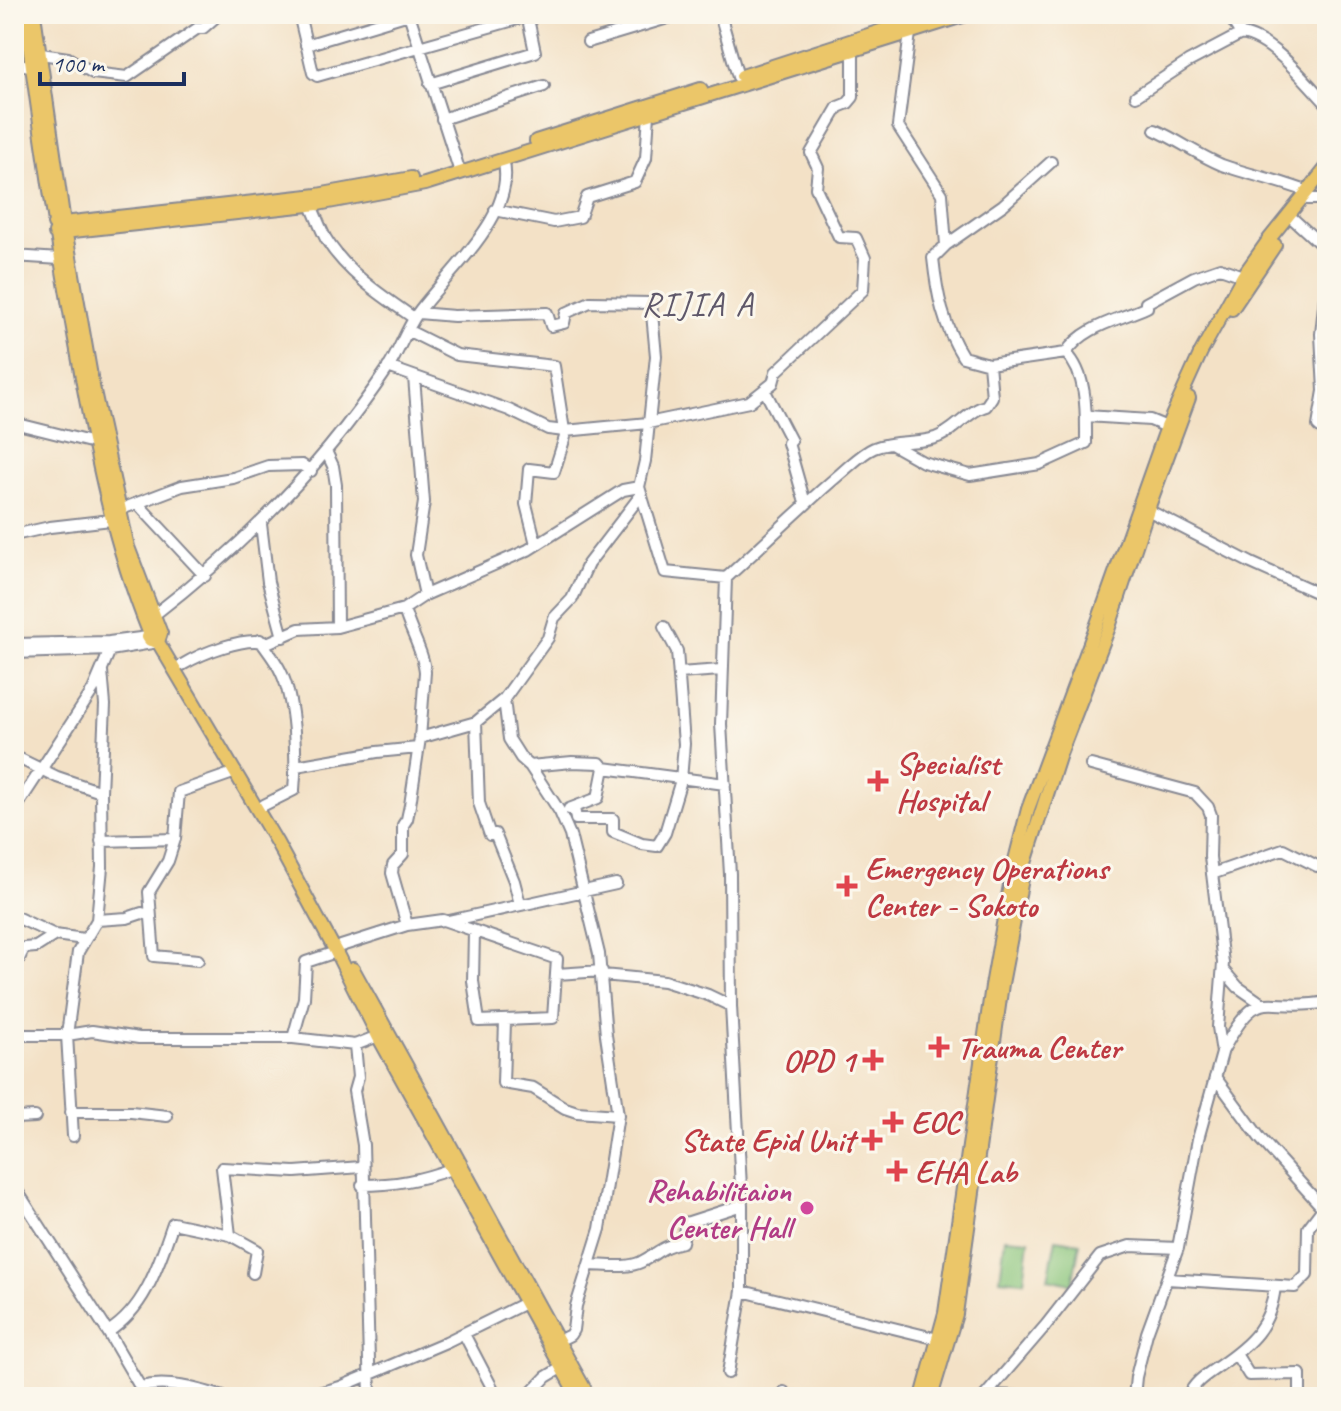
<svg xmlns="http://www.w3.org/2000/svg" width="1341" height="1411" viewBox="0 0 1341 1411" font-family="Caveat,sans-serif">
<rect width="100%" height="100%" fill="#fbf7ec"/>
<filter id="ink" filterUnits="userSpaceOnUse"><feTurbulence type="fractalNoise" baseFrequency=".0125" numOctaves="2"/><feDisplacementMap in="SourceGraphic" scale="16" xChannelSelector="R" yChannelSelector="G"/><feConvolveMatrix kernelMatrix="1 2 1 2 8 2 1 2 1" color-interpolation-filters="sRGB"/></filter>
<filter id="wash" filterUnits="userSpaceOnUse"><feTurbulence type="fractalNoise" baseFrequency=".006" numOctaves="4" result="noise"/><feDisplacementMap in="SourceGraphic" scale="32" xChannelSelector="R" yChannelSelector="G"/><feGaussianBlur stdDeviation="1.8" result="paint"/><feColorMatrix in="noise" values="0 0 0 0 0 0 0 0 0 0 0 0 0 0 0 0 0 1.4 0 .05"/><feComposite in="paint" operator="in"/></filter>
<g filter="url(#wash)">
<rect width="100%" height="100%" fill="#f3e1c6"/>
<path fill="#88c479" stroke="#527a6c" stroke-width="2" d="M1005 1238 1029 1240 1024 1281 1000 1279Z
M1056 1239 1080 1243 1072 1284 1048 1279Z"/>
</g>
<g filter="url(#ink)">
<g fill="none" stroke-linecap="round" stroke-linejoin="round">
<defs>
<path id="minor" d="M299 14 313 73 317 76 535 14
M409 14 458 166
M720 14 738 77
M1228 14 1241 34
M910 33 898 126 942 194 946 245
M588 42 681 14
M306 45 409 14
M41 54 68 58 93 73 127 77 198 28H203L219 14
M14 64 32 66
M430 84 535 52 527 14
M1136 96 1188 62 1241 34C1272 38 1306 82 1327 104
M442 119 544 86
M1155 130C1178 140 1198 155 1222 165 1250 175 1278 180 1306 191
M1051 162 1003 205 946 245 933 258C937 295 943 325 963 357L989 364 1066 353
M1307 199H1327
M311 205C316 216 320 228 326 239 347 273 382 296 414 318
M495 210 554 222 580 217 587 197 635 182 646 158 649 114
M1293 219 1327 250
M14 256 60 259
M1327 278 1321 334 1324 391 1318 426 1326 433 1327 444
M418 313 454 316 547 313 551 326 564 323 566 313 590 302 651 303 656 356 645 461 639 487 665 572 726 578
M409 331 457 355 554 366 565 437 554 472 529 469 526 504 536 544
M1066 353C1083 326 1119 320 1147 307L1146 303 1194 277 1220 268 1243 276
M388 367 509 410 548 429 565 431 648 423 749 402 773 383 776 372 863 290 865 258 856 238 839 237 816 188 818 168 811 153 838 107 848 103 853 97V49
M414 377 424 502 416 555 425 595
M765 391 791 441 788 443 805 503
M1086 416 1150 420 1167 427
M14 423 94 443
M891 444 923 462 970 475 1040 464 1086 443C1086 414 1088 375 1066 353
M326 451 333 466 336 485 337 627
M137 503 205 576
M1142 507 1251 563 1327 597
M119 510 182 486 233 478 268 466 302 465 311 471
M261 524 268 582 283 637
M14 535 50 527 111 520
M404 609C409 629 424 653 425 672L420 738 410 805 407 819 403 825V854L393 865 392 873 407 925
M154 615C245 545 324 464 388 368 399 351 406 330 417 314 445 274 519 214 503 159
M260 640C267 650 276 661 281 672 295 701 297 758 294 790L264 805
M14 644 109 642 148 637
M14 653 110 650 158 642
M182 665C200 654 246 635 267 643L299 629 337 627 404 609 425 595 528 550 623 490 639 487
M679 673 721 670
M504 699 509 739 521 758 530 766 560 812 570 835 599 954 606 1035 618 1115 600 1229 576 1306 573 1330 570 1335 558 1341
M476 722 479 803 490 835 495 834 514 881 520 904
M420 738 476 722 504 699 548 638 554 618 572 599 588 564 641 495
M14 756 57 777 101 792
M1091 765 1195 793 1208 807 1211 815 1210 857 1223 963 1218 1027 1222 1053 1198 1139 1178 1248 1147 1333 1136 1377 1134 1397
M296 766 377 752 418 748
M530 766 572 762 600 763 604 768
M574 808 576 819H613V832L642 844 657 846 665 833 681 780 684 744 677 651 664 627
M569 809 598 798 604 768 725 784
M14 811 93 690 110 650
M101 841 175 839
M1212 874 1283 849 1317 866 1327 867
M14 916 55 935 84 939
M97 920 127 918 142 913 149 915
M449 921 616 884
M341 946 407 925 443 920 557 959 553 1018 479 1021 473 981 474 932
M198 960 154 956 149 892 168 861 175 839 179 792 236 772
M14 965H16L24 948 36 947 55 935
M1224 971 1238 987 1261 1003
M557 974 602 971
M603 975 664 981 708 995 731 1006
M505 1022 503 1083 533 1088 565 1108 577 1112 618 1115
M14 1035H67L92 1031 139 1038H293L355 1045 378 1036
M293 1038 304 998 306 962 336 952
M355 1045 358 1077 354 1091 363 1145 370 1397
M1222 1052C1261 979 1263 1014 1327 1002
M1215 1077 1260 1138 1322 1207
M71 1112H131L167 1116
M14 1118 35 1117
M73 1136 67 1035 78 952 97 920 102 867 101 792 105 705 102 671
M362 1185C395 1185 421 1180 451 1169
M14 1186 108 1332 146 1397
M230 1235 222 1168 295 1172 361 1167
M589 1265C604 1265 627 1269 641 1262 658 1253 662 1246 682 1242L686 1223 742 1205
M1167 1279 1295 1287 1307 1275 1308 1228 1327 1203
M108 1332C146 1308 159 1263 173 1223L230 1235 257 1250 253 1273
M464 1334 497 1397
M938 1339 742 1291V1205L731 1006 730 874 721 724 726 578C765 543 801 507 840 474 851 465 862 453 874 448 894 440 916 444 935 438 953 433 970 409 986 406L992 397 989 364
M1236 1354 1249 1375 1300 1374V1397
M728 1373 742 1291
M140 1387C168 1380 197 1389 224 1397
M986 1395 1049 1397
M304 1397 340 1387 446 1342 525 1303
M527 1397 546 1377 561 1368
M783 1397 784 1392
M984 1397 1046 1325 1100 1256 1130 1246 1178 1248
M1188 1397C1194 1382 1206 1375 1219 1366 1251 1344 1271 1326 1275 1286"/>
<path id="major" d="M25 14C40 129 57 243 78 356 95 451 113 543 149 632
M34 14 64 223 92 382 128 547 160 631
M742 76 933 14
M536 141 701 89
M54 224 317 195 411 178
M55 233 318 204 425 184 969 14
M1232 309 1275 245
M158 642 161 633 157 629 151 630 148 637 150 640 158 642 277 843 336 952 378 1036 578 1397
M353 969 589 1397
M922 1397 945 1313 992 986 1013 868 1028 809 1097 624 1167 427 1201 352 1243 276 1270 238 1327 167
M931 1397 956 1314 1002 984 1025 863 1060 754 1109 627 1148 509 1189 398"/>
</defs>
<use href="#minor" stroke="#878892" stroke-width="14"/>
<use href="#major" stroke="#878892" stroke-width="16"/>
<use href="#minor" stroke="#fff" stroke-width="10"/>
<use href="#major" stroke="#ebc669" stroke-width="12"/>
</g>
</g>
<g fill="#e0444e" stroke="#fbf7ec" stroke-width="3">
<path d="M874 769h8v8h8v8h-8v8h-8v-8h-8v-8h8z"/>
<path d="M843 874h8v8h8v8h-8v8h-8v-8h-8v-8h8z"/>
<path d="M935 1035h8v8h8v8h-8v8h-8v-8h-8v-8h8z"/>
<path d="M869 1048h8v8h8v8h-8v8h-8v-8h-8v-8h8z"/>
<path d="M889 1110h8v8h8v8h-8v8h-8v-8h-8v-8h8z"/>
<path d="M868 1128h8v8h8v8h-8v8h-8v-8h-8v-8h8z"/>
<path d="M893 1159h8v8h8v8h-8v8h-8v-8h-8v-8h8z"/>
</g>
<circle fill="#d1479c" stroke="#fbf7ec" stroke-width="3" cx="807" cy="1208" r="8"/>
<g text-anchor="middle" dominant-baseline="central" stroke-width="6" stroke-linejoin="round" paint-order="stroke">
<g font-size="32" font-weight="bold" fill="#be3a42" stroke="#fbf7ec" text-anchor="start">
<text x="896" y="763">Specialist<tspan x="896" dy="37">Hospital</tspan></text>
<text x="865" y="868">Emergency Operations<tspan x="865" dy="37">Center - Sokoto</tspan></text>
<text x="957" y="1047">Trauma Center</text>
<text x="855" y="1060" text-anchor="end">OPD 1</text>
<text x="911" y="1122">EOC</text>
<text x="854" y="1140" text-anchor="end">State Epid Unit</text>
<text x="915" y="1171">EHA Lab</text>
</g>
<g font-size="32" font-weight="bold" fill="#b23c85" stroke="#fbf7ec" text-anchor="end">
<text x="791" y="1190">Rehabilitaion<tspan x="791" dy="37">Center Hall</tspan></text>
</g>
<g font-size="34" letter-spacing="2" fill="#5f586a" stroke="#fbf7ec">
<text x="698" y="303">RIJIA A</text>
</g>
</g>
<rect width="1341" height="1411" fill="none" stroke="#fbf7ec" stroke-width="48"/>
<path d="M40 72v12h144v-12" fill="none" stroke="#1b2f5e" stroke-width="4"/>
<text x="52" y="72" font-size="24" fill="#1b2f5e" stroke="#fbf7ec" stroke-width="6" paint-order="stroke">100 m</text>
</svg>
